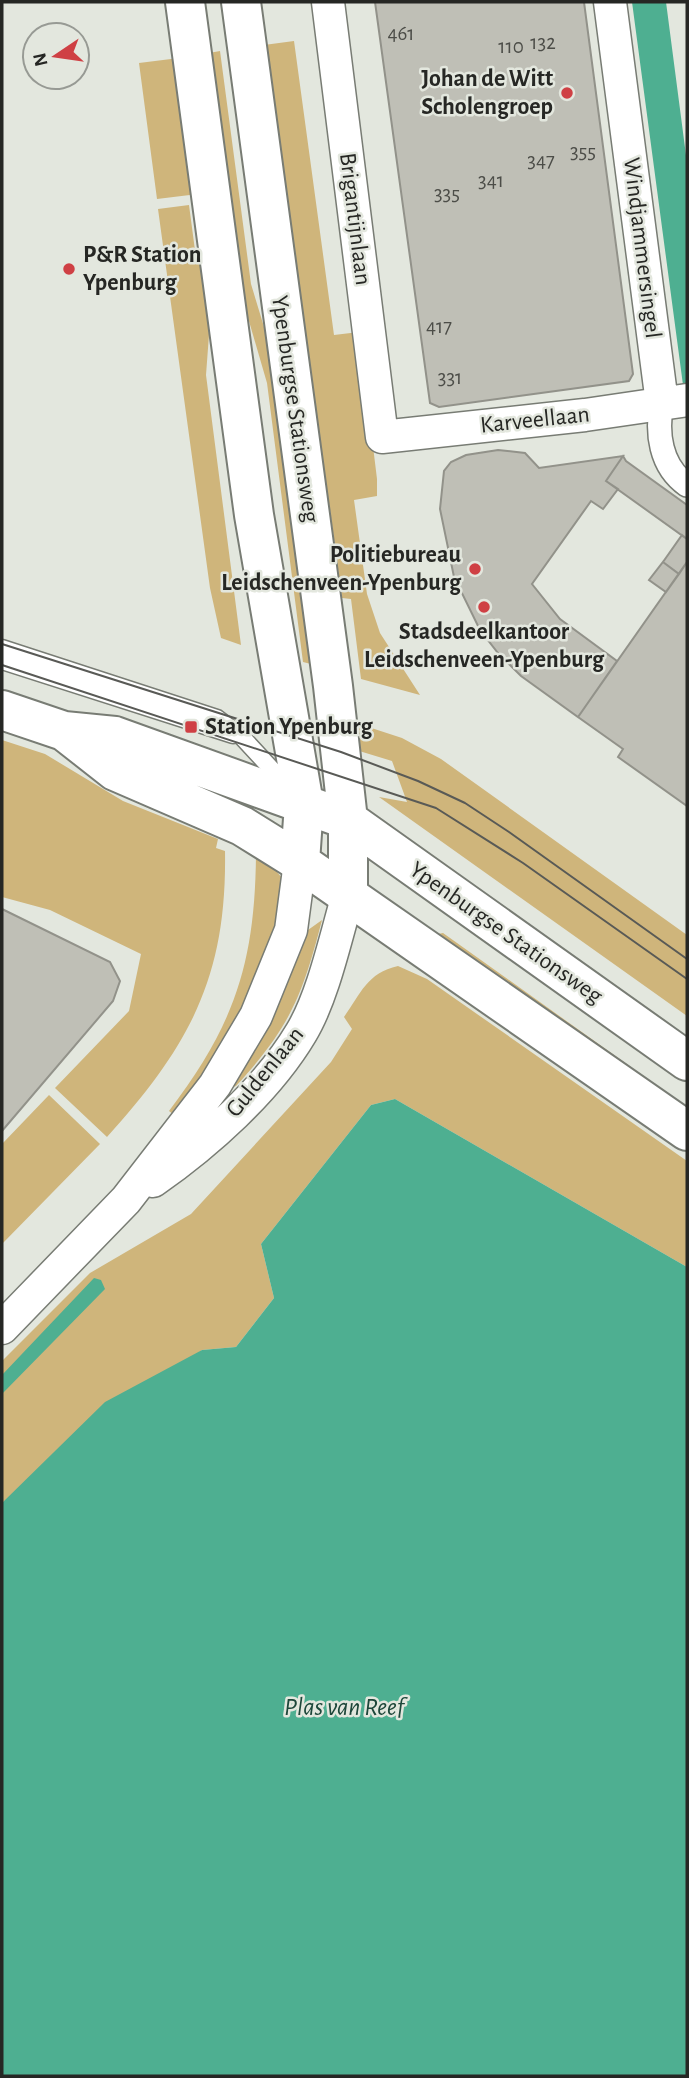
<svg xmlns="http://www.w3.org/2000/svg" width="689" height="2078" viewBox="0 0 689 2078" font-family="'Alegreya Sans',sans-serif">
<rect width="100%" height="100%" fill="#e3e7de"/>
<path fill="#cfb57b" d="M294 41 334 335 359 332 377 479V496L354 500 367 594 380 633 420 695 361 679 351 599 342 598 329 503 324 504 264 45Z
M220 51 251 284 271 350 315 665 303 662 267 383 242 297 209 53Z
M179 58 198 194 157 199 139 63Z
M189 205 196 258H206L211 308 206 375 241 645 221 638 210 588 158 209Z
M353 722 402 738 441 759 687 935V1016L379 797 407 802 392 761 356 750Z
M2 740 45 754 123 801 218 839 216 848 225 851C227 977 190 1045 107 1137L55 1088 129 1011 141 954 50 910 2 897Z
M256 854 273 867 282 878 286 894 269 962 178 1118 169 1111C235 1024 255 963 256 854Z
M322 920C302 997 290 1027 236 1086L230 1088 299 947 308 930Z
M443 933 687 1107V1119L438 939V934Z
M398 966 427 979 687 1161V1267L395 1099 371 1105 261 1244 274 1298 236 1347 202 1350 2 1503V1361L90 1273 191 1214 331 1062 352 1029 344 1017C361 993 367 973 398 966Z
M49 1095 100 1144 2 1244V1144Z"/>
<path fill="#4eaf91" d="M632 2H666L687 163V415Z
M395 1099 687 1267V2076H2V1503L105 1402 202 1350 236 1347 274 1298 261 1244 371 1105Z
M94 1278 101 1280 105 1289 2 1394V1375Z"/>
<path fill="#bfbfb6" stroke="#92928a" stroke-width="2" d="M375 2H584L633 374 629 381 439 407 430 403Z
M498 450 525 453 539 468 623 456 606 481 618 489 603 509 591 501 532 584 560 619 617 661 578 717 521 676 498 653 480 630 454 577 440 509 444 471 451 462 466 455Z
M623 456 626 461 687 505V539L606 481Z
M682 535 687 539V562L679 574 663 562Z
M663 562 679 574 666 592 649 580Z
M687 562V806L618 757 623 749 578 717Z
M2 909 110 962 120 981 113 1001 2 1131Z"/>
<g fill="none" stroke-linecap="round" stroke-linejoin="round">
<defs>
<path id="service" d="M2 648 217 718 242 737 290 789
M2 661 233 735"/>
<path id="pedestrian" d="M662 403C656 432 660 466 687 485"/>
<path id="minor" d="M328 2 382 437 585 415 687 400
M610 2 662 403
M153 1181C207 1143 267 1090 301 1033 323 997 336 936 348 895
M2 1328 126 1200 215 1085 256 1016 291 930 300 862"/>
<path id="secondary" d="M185 2 254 515 304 804 300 862
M241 2 333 686 348 820V895
M2 710 64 731 115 736 348 820 687 1061
M64 731 115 771 242 826 300 862 687 1131"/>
</defs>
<use href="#service" stroke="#787c74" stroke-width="19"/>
<use href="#pedestrian" stroke="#787c74" stroke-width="26"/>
<use href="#minor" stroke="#787c74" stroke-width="35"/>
<use href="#secondary" stroke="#787c74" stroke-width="42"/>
<use href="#service" stroke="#fff" stroke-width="16"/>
<use href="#pedestrian" stroke="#fff" stroke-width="23"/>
<use href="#minor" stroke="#fff" stroke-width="32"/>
<use href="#secondary" stroke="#fff" stroke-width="38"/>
<path stroke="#595a56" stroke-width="2" d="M2 644 341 752 418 781 465 803 509 832 687 959
M2 665 436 808 523 863 687 979"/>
</g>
<g fill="#cf4044" stroke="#e3e7de" stroke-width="2.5">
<circle cx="567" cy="93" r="7"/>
<circle cx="69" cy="269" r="7"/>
<circle cx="475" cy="569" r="7"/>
<circle cx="484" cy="607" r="7"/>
<rect x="184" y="720" width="14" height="14" rx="3.5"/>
</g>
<g text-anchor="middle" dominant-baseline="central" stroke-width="5" stroke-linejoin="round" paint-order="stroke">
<g font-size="21" fill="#4c4d48">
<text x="401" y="33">461</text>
<text x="543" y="42">132</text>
<text x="511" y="46">110</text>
<text x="583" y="151">355</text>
<text x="541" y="160">347</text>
<text x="491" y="180">341</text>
<text x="447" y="193">335</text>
<text x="439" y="326">417</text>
<text x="450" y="377">331</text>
</g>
<g font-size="24" font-weight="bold" fill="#262724" stroke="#e3e7de" text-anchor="end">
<text x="553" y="79">Johan de Witt<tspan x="553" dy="28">Scholengroep</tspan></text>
<text x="83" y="255" text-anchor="start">P&amp;R Station<tspan x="83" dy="28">Ypenburg</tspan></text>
<text x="461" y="555">Politiebureau<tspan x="461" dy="28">Leidschenveen-Ypenburg</tspan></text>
<text x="484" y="632" text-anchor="middle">Stadsdeelkantoor<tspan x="484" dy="28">Leidschenveen-Ypenburg</tspan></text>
<text x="205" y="727" text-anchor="start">Station Ypenburg</text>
</g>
<g font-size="24" fill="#262724" stroke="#e3e7de">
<text transform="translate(355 219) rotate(83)">Brigantijnlaan</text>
<text transform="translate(642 248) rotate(83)">Windjammersingel</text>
<text transform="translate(295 409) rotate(82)">Ypenburgse Stationsweg</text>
<text transform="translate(535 420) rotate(-6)">Karveellaan</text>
<text transform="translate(506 933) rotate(35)">Ypenburgse Stationsweg</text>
<text transform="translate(265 1072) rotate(-51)">Guldenlaan</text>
</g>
<g font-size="26" font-style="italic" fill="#1d473a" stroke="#e3e7de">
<text x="344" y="1707">Plas van Reef</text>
</g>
</g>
<rect width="689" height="2078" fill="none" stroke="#262724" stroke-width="7"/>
<g transform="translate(56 56) rotate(257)"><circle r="33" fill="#e3e7de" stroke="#979a94" stroke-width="2"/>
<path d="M0-5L12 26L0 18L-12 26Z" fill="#cf4044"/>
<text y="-10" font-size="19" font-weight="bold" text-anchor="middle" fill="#262724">N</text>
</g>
</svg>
